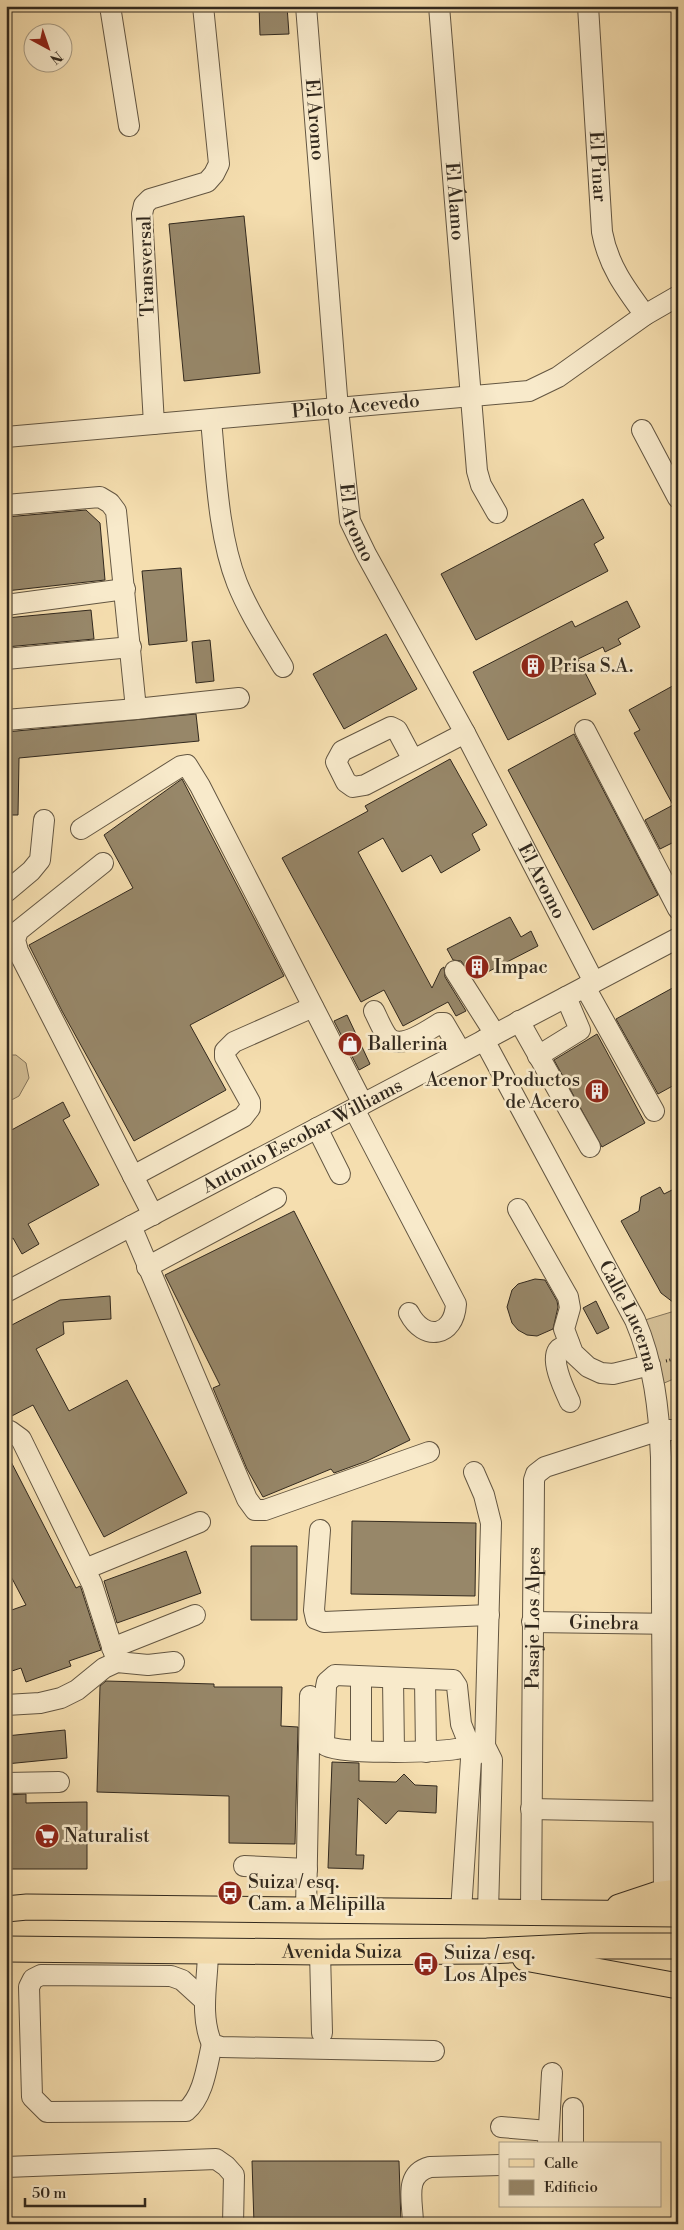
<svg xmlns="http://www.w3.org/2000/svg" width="684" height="2230" viewBox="0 0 684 2230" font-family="'Libre Bodoni',serif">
<rect width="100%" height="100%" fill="#f5deaf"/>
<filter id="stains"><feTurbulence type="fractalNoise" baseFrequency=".004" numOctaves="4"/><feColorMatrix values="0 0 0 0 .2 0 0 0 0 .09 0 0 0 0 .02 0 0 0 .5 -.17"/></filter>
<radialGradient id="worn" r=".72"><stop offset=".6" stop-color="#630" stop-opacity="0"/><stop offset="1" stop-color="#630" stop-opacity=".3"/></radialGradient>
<path fill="#d4bf96" stroke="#83745a" d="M6 1055H16L26 1063 29 1078 19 1096 6 1103Z
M678 1310V1377L662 1384 645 1320Z"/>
<path fill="#978769" stroke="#32291e" d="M259 6H287L289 34 260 35Z
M244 216 260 373 184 381 169 224Z
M583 499 604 538 594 544 608 571 476 640 441 574Z
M86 510 100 523 105 580 6 591V517Z
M181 568 187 641 149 645 142 571Z
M627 601 640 627 618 639 621 644 605 652 603 647 578 659 596 694 508 740 473 672 572 621 575 627Z
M91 610 94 639 6 647V618Z
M386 634 417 689 344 729 313 674Z
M210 640 214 681 196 683 192 642Z
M678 683V840L660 849 645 820 673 805 634 733 640 730 629 710Z
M196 714 199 741 19 758 18 815H6V732Z
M574 734 658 895 593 930 508 770Z
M450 759 487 825 472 834 480 850 441 873 431 855 402 872 383 838 358 852 432 988 441 969 444 967 445 977 466 1011 456 1016 448 1002 403 1026 384 990 361 1002 282 858 368 811 365 806Z
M182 779 284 976 190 1025 226 1090 134 1141 62 1011 29 945 133 888 104 835Z
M510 917 521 937 531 931 538 946 474 979 461 961 453 960 447 949Z
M678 985V1083L658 1094 616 1019Z
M347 1015 370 1064 359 1070 334 1021Z
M597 1034 645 1123 602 1147 554 1060Z
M63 1102 70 1116 63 1120 99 1185 28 1224 39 1244 22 1254 13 1238 6 1242V1133Z
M660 1187 664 1194 678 1187V1306L661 1293 621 1221 639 1211 641 1197Z
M294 1211 410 1440 367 1461 334 1473 331 1469 263 1497 247 1469 213 1388 220 1385 165 1275Z
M535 1279 545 1280 557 1301 558 1307 553 1329 537 1336 527 1335 518 1330 512 1323 507 1307 512 1290 518 1284Z
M110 1296 111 1319 63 1322 64 1334 36 1349 69 1411 127 1380 187 1493 104 1537 33 1405 6 1419V1328L60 1300Z
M596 1301 609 1328 597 1334 583 1308Z
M6 1452 76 1588 80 1586 81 1588 101 1650 69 1661 71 1666 26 1682 21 1668 6 1673V1612L26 1605 6 1567Z
M352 1521 476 1523 475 1596 351 1594Z
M251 1546H297V1620H251Z
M186 1551 201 1593 117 1623 104 1581Z
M106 1681 214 1684V1687H282L281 1726 298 1727 295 1844 229 1843V1796L97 1792 100 1686Z
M65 1730 67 1758 6 1764V1736Z
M332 1762 359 1763V1781L396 1782 404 1774 415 1785 437 1786 436 1813 398 1811 386 1824 358 1798 356 1855H364L363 1869 328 1868Z
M26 1794V1803L87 1802V1869H6V1795Z
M252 2161H399L401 2224H254Z"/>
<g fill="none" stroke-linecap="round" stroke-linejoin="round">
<defs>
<g id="minor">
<path d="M110 6 129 126"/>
<path id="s1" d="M306 6 338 409 350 521 366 554 465 733 594 982"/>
<path id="s2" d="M439 6 477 471 481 485 497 513"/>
<path id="s3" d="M588 6 602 232C608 265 625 288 645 315"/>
<path d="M211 420C216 471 218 535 237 583 249 613 267 640 283 667"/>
<path d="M154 424 142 214 144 205 150 199 207 182 214 174 219 164 203 6"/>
<path d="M642 430 678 498"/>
<path id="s4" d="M6 437 529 391 558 377 645 315 678 296"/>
<path d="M6 505 100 497 110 503 116 511 136 709 239 698"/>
<path d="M6 605 125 589"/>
<path d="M6 659 131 647"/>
<path d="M6 720 136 709"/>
<path d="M585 730 678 909"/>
<path d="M413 760 397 730 391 727 342 751 336 762 346 782 353 787 365 785 465 733"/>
<path d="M81 829 181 766 187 765 200 786 363 1104"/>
<path d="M103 863 18 931 15 940 18 951 153 1215"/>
<path d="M6 892 31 871 40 860 44 820"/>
<path d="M455 971 495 1034"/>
<path d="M585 987 654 1111"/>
<path d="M374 1011C378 1019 382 1029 387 1036 399 1052 428 1030 440 1023H444L461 1052"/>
<path d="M519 1021 590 1147"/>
<path id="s5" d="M484 1040 635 1320C654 1364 659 1410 661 1457L664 1893"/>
<path d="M538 1056 580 1030 566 997"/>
<path d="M354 1109 456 1304C454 1337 424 1342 409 1313"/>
<path d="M317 1128 340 1174"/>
<path d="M133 1176 243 1117 250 1108V1102L225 1057V1051L234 1042 313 1007"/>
<path d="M518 1209 568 1297 570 1308 564 1329 573 1353 588 1367 601 1373 613 1374 650 1365"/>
<path d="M131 1226 247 1499 255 1510H265L429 1452"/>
<path d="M147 1267 276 1198"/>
<path id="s6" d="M6 1292 678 938"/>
<path d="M569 1343C566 1345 562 1347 559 1349 549 1359 565 1391 570 1402"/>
<path d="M6 1432 10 1431 21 1439 92 1584 117 1662"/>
<path d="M320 1530 314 1610 316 1619 324 1622 489 1615"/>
<path d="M85 1569 200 1522"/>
<path id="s7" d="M532 1622 678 1624"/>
<path d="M112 1648 195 1615"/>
<path d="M361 1677V1751"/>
<path d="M393 1679 394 1751"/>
<path d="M425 1679 426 1752"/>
<path d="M6 1705 40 1703 61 1698 77 1690 104 1668 117 1662 148 1665 174 1662"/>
<path d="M469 1744 461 1724 457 1686 453 1680 335 1675 327 1682 326 1687 324 1741 325 1745C336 1755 437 1752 456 1749 461 1749 465 1745 470 1744 474 1743 481 1745 485 1746L491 1523 484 1495 474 1472"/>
<path d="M6 1783 59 1782"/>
<path d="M531 1809 678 1812"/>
<path d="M244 1866 307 1869"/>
<path d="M306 1910 310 1696"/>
<path d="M461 1911 471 1759 485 1746 492 1760 488 1912"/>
<path id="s8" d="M531 1912 534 1480 536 1474 545 1467 660 1430H678"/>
<path d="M208 1951C208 1981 199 2015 212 2044L221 2047 434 2051"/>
<path d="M320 1952 322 2033"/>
<path d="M204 2000 182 1980 171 1976 41 1975 33 1979 29 1987 32 2097 47 2112 186 2111C204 2096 207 2065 212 2044"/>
<path d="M501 2127 548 2131"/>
<path d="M548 2144 552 2073"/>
<path d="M573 2144V2108"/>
<path d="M6 2167 216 2159 226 2166 234 2175 233 2224"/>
<path d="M413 2224C413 2202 403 2174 430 2167L500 2165"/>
</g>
<g id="major">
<path d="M619 1907 655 1895 678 1892"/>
<path d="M6 1909 27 1907 678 1914"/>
<path id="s9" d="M6 1949 320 1952 487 1951 591 1946H678"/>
<path d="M525 1958 678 1986"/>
</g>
</defs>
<use href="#minor" stroke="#635642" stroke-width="22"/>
<use href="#major" stroke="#32291e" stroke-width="27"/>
<path stroke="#32291e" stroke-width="3" stroke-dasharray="1 2.5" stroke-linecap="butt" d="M666 1361 678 1358"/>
<use href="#minor" stroke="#f8eacb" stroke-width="20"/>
<use href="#major" stroke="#f5deaf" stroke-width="25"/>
</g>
<defs>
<symbol id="building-disc" viewBox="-11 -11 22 22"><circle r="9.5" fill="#8f2418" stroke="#f8eacb"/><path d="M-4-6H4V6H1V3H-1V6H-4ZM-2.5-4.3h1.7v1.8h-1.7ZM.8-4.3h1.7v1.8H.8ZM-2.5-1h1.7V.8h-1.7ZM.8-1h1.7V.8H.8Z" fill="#fff"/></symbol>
<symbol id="shop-disc" viewBox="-11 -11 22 22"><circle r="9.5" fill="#8f2418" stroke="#f8eacb"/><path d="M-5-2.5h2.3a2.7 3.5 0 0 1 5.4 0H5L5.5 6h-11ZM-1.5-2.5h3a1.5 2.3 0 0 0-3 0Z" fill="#fff"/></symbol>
<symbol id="supermarket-disc" viewBox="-11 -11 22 22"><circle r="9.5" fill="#8f2418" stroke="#f8eacb"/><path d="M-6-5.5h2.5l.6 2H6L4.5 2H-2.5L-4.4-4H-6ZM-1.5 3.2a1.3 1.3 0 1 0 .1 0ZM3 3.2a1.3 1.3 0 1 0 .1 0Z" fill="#fff"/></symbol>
<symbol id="bus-disc" viewBox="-11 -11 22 22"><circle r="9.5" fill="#8f2418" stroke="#f8eacb"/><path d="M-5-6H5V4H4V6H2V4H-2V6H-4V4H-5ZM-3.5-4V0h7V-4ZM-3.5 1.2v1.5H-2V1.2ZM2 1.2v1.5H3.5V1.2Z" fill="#fff"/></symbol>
</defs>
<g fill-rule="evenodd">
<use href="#building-disc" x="519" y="652" width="28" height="28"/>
<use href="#building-disc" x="463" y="953" width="28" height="28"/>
<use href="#shop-disc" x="336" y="1030" width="28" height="28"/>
<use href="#building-disc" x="583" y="1077" width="28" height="28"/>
<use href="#supermarket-disc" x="33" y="1822" width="28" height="28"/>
<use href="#bus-disc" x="216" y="1879" width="28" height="28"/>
<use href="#bus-disc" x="412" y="1950" width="28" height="28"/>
</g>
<g text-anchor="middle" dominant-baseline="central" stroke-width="5" stroke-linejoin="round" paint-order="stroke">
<g font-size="19" fill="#32291e" stroke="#f8eacb">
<text stroke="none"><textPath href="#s1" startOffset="114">El Aromo</textPath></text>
<text stroke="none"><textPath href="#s3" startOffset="161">El Pinar</textPath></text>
<text stroke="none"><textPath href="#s2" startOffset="196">El Álamo</textPath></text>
<text transform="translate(146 266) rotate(-92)">Transversal</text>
<text stroke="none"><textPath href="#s4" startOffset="351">Piloto Acevedo</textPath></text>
<text stroke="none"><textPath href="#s1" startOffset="520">El Aromo</textPath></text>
<text stroke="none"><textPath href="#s1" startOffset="925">El Aromo</textPath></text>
<text stroke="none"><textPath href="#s6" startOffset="335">Antonio Escobar Williams</textPath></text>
<text stroke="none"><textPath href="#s5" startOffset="312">Calle Lucerna</textPath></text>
<text stroke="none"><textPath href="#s8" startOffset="294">Pasaje Los Alpes</textPath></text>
<text stroke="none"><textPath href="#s7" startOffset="72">Ginebra</textPath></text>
<text stroke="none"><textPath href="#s9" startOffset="336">Avenida Suiza</textPath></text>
</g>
<g font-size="19" fill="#32291e" stroke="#f8eacb" text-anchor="start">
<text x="550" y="666">Prisa S.A.</text>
<text x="494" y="967">Impac</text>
<text x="368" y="1044">Ballerina</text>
<text x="580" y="1080" text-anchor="end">Acenor Productos<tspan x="580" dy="22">de Acero</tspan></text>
<text x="64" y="1836">Naturalist</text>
<text x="248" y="1882">Suiza / esq.<tspan x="248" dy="22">Cam. a Melipilla</tspan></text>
<text x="444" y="1953">Suiza / esq.<tspan x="444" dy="22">Los Alpes</tspan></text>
</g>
</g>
<rect width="684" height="2230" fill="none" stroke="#f5deaf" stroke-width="25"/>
<rect x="8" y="8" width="669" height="2215" fill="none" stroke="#32291e" stroke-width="2.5"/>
<rect x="12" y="12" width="659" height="2205" fill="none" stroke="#32291e"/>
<rect x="499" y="2142" width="162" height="65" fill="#f8eacb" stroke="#a99d86"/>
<rect x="509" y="2159" width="25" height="8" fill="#f5deaf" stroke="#a99d86"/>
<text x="544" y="2168" font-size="15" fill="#32291e">Calle</text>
<rect x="509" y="2180" width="25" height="15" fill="#978769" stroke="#a99d86"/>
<text x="544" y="2192" font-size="15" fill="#32291e">Edificio</text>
<g transform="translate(48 48) rotate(140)"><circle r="24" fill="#f8eacb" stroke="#a99d86"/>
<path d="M0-4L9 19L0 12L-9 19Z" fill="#8f2418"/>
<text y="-8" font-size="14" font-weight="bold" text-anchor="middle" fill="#32291e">N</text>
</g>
<path d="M25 2198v8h120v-8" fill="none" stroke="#32291e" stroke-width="2.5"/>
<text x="32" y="2198" font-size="15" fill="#32291e" stroke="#f8eacb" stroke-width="4" paint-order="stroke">50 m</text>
<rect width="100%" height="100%" filter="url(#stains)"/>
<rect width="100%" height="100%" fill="url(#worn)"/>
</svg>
